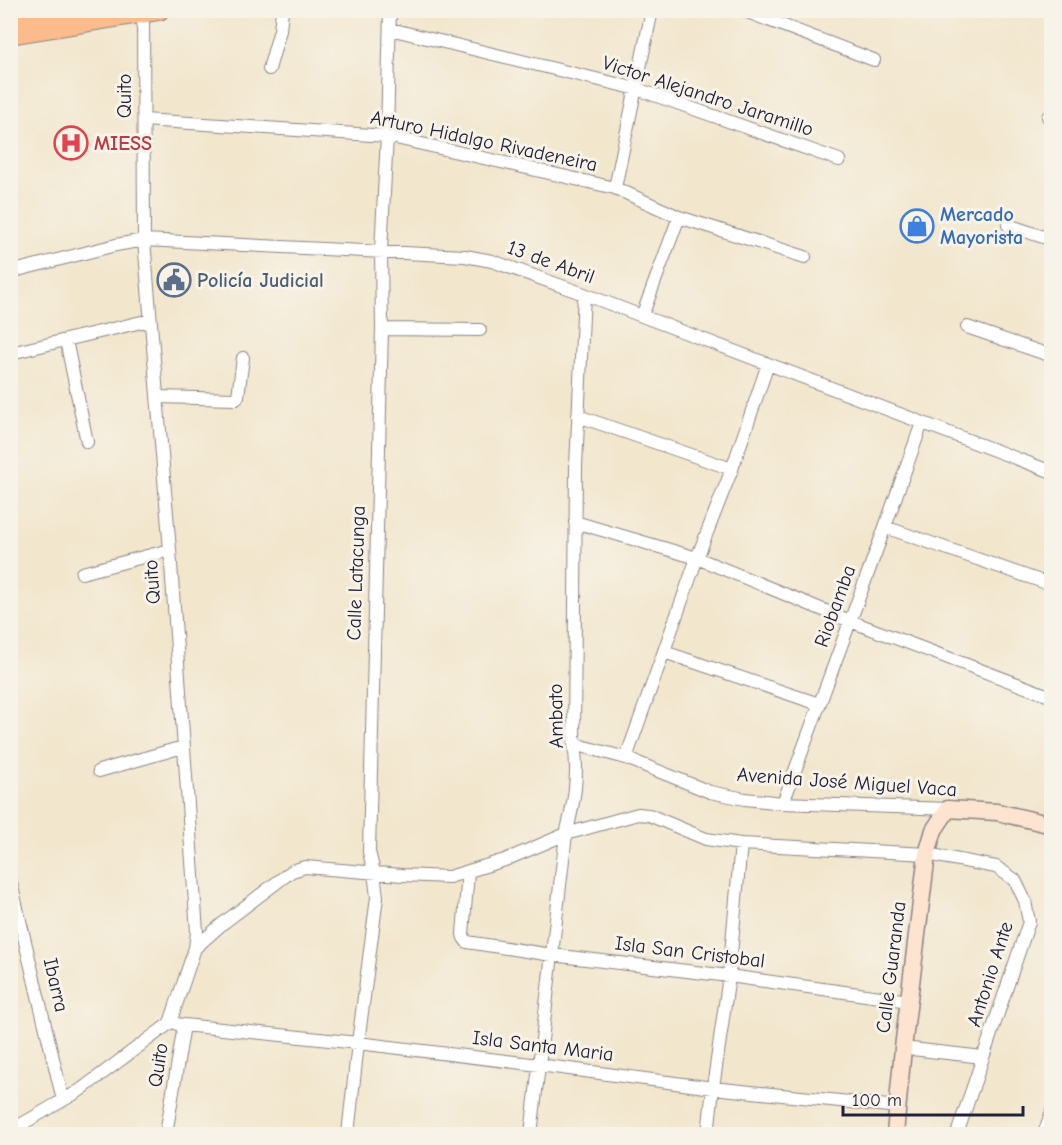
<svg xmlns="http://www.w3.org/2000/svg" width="1062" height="1145" viewBox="0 0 1062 1145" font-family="'Comic Neue',sans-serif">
<rect width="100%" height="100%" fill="#f7f3e8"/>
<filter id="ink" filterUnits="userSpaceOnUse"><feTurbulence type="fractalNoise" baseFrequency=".0167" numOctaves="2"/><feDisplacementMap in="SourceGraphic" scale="12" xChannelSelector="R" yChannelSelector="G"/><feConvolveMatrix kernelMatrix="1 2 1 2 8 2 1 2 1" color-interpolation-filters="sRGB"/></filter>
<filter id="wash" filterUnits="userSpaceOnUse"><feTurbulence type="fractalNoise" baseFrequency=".008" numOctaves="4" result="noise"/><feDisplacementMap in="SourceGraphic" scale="24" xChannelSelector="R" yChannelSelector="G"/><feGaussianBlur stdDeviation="1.35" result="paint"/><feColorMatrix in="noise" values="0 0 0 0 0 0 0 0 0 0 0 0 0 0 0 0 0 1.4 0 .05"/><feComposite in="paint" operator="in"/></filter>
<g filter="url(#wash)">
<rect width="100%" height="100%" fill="#f2e6cd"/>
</g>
<g filter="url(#ink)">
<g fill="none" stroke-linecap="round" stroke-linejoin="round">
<defs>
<path id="street" d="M143 10 144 240 170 550 197 932 195 948 170 1023
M742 10 874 60
M390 29 637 89 839 160
M269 69 280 30 282 10
M1048 117 1052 118
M144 120 387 136 615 188 679 217 805 257
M615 188 652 10
M1008 225 1052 240
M10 272 116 245 144 240 465 256 492 261 584 294 1052 472
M642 316 679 217
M967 327 1052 356
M382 329 480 330
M66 340 87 442
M15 352 150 320
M157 397 236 399 238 396 243 358
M578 416 732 469
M575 522 697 558 850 621 1052 697
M885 527 1052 585
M82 573 170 550
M664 652 819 704
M574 744 626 758 710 792 745 799 783 803 948 809
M626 758 697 558 732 469 768 364
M99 771 183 747
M783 803 885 527 922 423
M468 872 463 934 464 938 467 942 552 955 729 976 909 1001
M10 879 63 1100
M195 948 222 924 292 871 305 867 402 875 449 877 505 860 566 834 638 814 649 815 706 839 741 844 927 854 996 867 1015 880 1025 901 1029 922 957 1134
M184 1025 358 1043 539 1065 713 1088 898 1107
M903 1048 983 1057
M10 1131 79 1091 170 1023
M166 1134 184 1025 177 1024
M348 1134 358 1043 377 897 374 872 369 852 382 329 381 251 387 136 390 10
M531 1134 566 834C574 804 579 775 574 744L576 466 584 294
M708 1134 713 1088 729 976 741 844
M1044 1134 1052 1111"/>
<path id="secondary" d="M895 1134 903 1048 927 854 934 830 948 809 997 812 1052 825"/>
<path id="primary" d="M10 21 51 10
M10 34 159 10"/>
</defs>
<use href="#street" stroke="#8a8484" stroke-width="14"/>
<use href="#secondary" stroke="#8a8484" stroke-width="19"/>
<use href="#primary" stroke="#8a8484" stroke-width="22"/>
<use href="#street" stroke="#fff" stroke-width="12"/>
<use href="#secondary" stroke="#fde4d1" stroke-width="16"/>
<use href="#primary" stroke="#fbbb8d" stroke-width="20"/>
</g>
</g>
<defs>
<symbol id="hospital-ring" viewBox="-11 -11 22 22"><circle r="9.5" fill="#f7f3e8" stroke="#e0444e" stroke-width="1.5"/><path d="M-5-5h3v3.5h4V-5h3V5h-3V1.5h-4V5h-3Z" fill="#e0444e"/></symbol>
<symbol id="shop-ring" viewBox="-11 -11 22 22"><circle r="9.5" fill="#f7f3e8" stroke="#3f7fe0" stroke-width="1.5"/><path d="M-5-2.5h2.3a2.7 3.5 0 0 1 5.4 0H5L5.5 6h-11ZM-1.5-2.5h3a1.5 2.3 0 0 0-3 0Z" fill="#3f7fe0"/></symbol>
<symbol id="civic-ring" viewBox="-11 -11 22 22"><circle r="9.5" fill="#f7f3e8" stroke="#5c6f8a" stroke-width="1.5"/><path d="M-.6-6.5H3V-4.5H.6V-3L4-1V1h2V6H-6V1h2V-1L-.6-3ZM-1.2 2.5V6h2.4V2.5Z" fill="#5c6f8a"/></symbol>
</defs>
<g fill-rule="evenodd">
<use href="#hospital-ring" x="52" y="124" width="38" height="38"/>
<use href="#shop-ring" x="898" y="207" width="38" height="38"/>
<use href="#civic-ring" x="155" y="261" width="38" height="38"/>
</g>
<g text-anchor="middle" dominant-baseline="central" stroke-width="6" stroke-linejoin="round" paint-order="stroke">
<g font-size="20" fill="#22223b" stroke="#f7f3e8">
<text transform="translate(124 96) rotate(-90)">Quito</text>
<text transform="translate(708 96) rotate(18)">Victor Alejandro Jaramillo</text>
<text transform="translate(484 141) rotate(12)">Arturo Hidalgo Rivadeneira</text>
<text transform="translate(551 262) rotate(20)">13 de Abril</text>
<text transform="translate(356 573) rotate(-88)">Calle Latacunga</text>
<text transform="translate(152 582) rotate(-94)">Quito</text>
<text transform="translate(835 606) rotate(-70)">Riobamba</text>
<text transform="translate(556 716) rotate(-91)">Ambato</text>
<text transform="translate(847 782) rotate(4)">Avenida José Miguel Vaca</text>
<text transform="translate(690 952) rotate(7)">Isla San Cristobal</text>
<text transform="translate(891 967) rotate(-83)">Calle Guaranda</text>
<text transform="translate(990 974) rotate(-72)">Antonio Ante</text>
<text transform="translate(56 985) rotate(77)">Ibarra</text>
<text transform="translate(543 1046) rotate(7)">Isla Santa Maria</text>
<text transform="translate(158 1065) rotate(-81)">Quito</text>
</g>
<g font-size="20" font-weight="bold" fill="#be3a42" stroke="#f7f3e8" text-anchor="start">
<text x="94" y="143">MIESS</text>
</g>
<g font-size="20" font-weight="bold" fill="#366cbe" stroke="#f7f3e8" text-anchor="start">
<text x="940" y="214">Mercado<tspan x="940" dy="23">Mayorista</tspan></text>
</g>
<g font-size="20" font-weight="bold" fill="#4e5e75" stroke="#f7f3e8" text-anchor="start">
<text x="197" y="280">Policía Judicial</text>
</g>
</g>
<rect width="1062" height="1145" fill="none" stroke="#f7f3e8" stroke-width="36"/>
<path d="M843 1106v9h180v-9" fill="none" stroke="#22223b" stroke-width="3"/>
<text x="852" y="1106" font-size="18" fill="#22223b" stroke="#f7f3e8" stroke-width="4.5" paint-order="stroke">100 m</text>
</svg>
